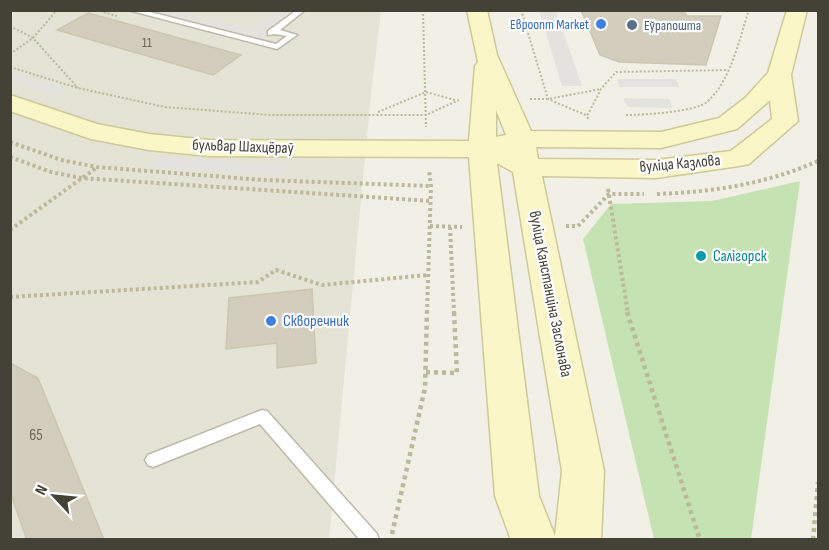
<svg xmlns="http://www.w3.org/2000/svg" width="829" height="550" viewBox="0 0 829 550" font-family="'Sofia Sans Condensed',sans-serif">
<rect width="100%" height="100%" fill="#f2f0e6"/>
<path fill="#e5e3d5" d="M10 11H381L371 94 329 539H11Z"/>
<path fill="#c5e3b2" d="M800 181 751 539H654L583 239 611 204 712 201Z"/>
<path fill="#e3e2de" d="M147 11H172L249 29 277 11H296L259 38Z
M539 11H556L582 86H562Z
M10 72H11L67 89 57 96 11 81Z
M617 79H676L679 87H619Z
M623 98 670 99 672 108 628 107Z
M157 157 287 165 281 176 154 167Z"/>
<path fill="#d2cdbd" stroke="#ccc6b0" stroke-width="1.5" d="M581 10H683L687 16H721L706 65 619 62 600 55Z
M88 13 241 55 213 75 57 30Z
M312 289 316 363 277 368V343L226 349 229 298Z
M10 363 38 378 104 540H27L10 492Z"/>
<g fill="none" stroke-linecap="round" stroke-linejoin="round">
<defs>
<path id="service" d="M128 10H142L276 44 287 36 275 34 268 35V31L297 10H305L280 30 297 35 277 49Z
M262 410 267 411 377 534 379 540H360L260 424 153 467 148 465 145 460 148 455Z"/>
<path id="secondary" d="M467 10H487L497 55 531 131 661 132 719 118 745 98 768 73 787 10H807L791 75 798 121 749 164 739 166 656 178 542 176 604 471 601 540H511L495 496 469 157 209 156 149 150 91 139 10 111V95L97 124 149 134 209 140 469 141 475 66 478 62ZM770 100 772 119 731 151 656 160 538 159 536 147 661 148 737 129ZM496 110 506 135 496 137ZM497 163 513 172 562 471 555 536 539 496Z"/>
</defs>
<use href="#service" stroke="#bcb9aa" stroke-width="3"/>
<use href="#secondary" stroke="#cec999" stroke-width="3"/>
<path stroke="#bdb79c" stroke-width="2" stroke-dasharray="2 2" stroke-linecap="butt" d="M96 10 117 16
M423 10 426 127
M521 10 548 99 588 116
M10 26 33 38 78 88
M10 54 33 38 57 10
M10 67 78 88 165 107 270 115H426L459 100
M530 99H548L601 89
M378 112 426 92 455 100
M626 115C642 115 695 112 707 102 731 81 739 39 749 10
M588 119 587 116 601 89 616 72 727 70"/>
<path stroke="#bdb79c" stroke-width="4" stroke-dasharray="3 3" stroke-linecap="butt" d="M10 142 61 160 97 167 263 180 431 186
M10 157 51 172 81 178 431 201
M608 189 628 313
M657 194C713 192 766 184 818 161
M430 226 462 227
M566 226H578L609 194H644
M450 227 454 313
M10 230 96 168
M10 297 258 282 276 270 322 285 428 275
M427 313 431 186 429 170"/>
<path stroke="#bdb79c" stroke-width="4.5" stroke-dasharray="4 4" stroke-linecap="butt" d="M627 312 700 540
M426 372 457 373 454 312
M392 534 425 388 427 312
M813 540 818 482"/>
<use href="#service" fill="#fff" fill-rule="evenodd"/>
<use href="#secondary" fill="#faf6c8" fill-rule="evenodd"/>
</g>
<g fill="#3f7fe0" stroke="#fff" stroke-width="2">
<circle cx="601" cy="24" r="6"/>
<circle cx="271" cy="321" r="6"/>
</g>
<circle fill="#5c6f8a" stroke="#fff" stroke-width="2" cx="632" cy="25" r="6"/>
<circle fill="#0f9aa8" stroke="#fff" stroke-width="2" cx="701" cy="256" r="6"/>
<g text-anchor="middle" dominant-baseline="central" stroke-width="4.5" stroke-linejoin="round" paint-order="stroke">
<g font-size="14" fill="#366cbe" stroke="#fff" text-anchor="end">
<text x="589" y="24">Евроопт Market</text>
</g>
<g font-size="14" fill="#4e5e75" stroke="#fff" text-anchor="start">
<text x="644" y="25">Еўрапошта</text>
</g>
<g font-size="14" fill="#686458">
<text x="147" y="42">11</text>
</g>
<g font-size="16" fill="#444136" stroke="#fff">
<text transform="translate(243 147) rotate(2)">бульвар Шахцёраў</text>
<text transform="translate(680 164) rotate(-5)">вуліца Казлова</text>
<text transform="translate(550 294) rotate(79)">вуліца Канстанціна Заслонава</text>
</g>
<g font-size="16" fill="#0d838f" stroke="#fff" text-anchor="start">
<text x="713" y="256">Салігорск</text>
</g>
<g font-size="16" fill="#366cbe" stroke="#fff" text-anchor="start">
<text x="283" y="321">Скворечник</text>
</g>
<g font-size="16" fill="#686458">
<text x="36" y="435">65</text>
</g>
</g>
<rect width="829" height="550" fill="none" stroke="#444136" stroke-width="24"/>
<g transform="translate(54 496) rotate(296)" stroke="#ffffff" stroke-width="4.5" paint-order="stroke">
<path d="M0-4.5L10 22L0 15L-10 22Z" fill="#444136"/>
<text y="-9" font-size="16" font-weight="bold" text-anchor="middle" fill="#444136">N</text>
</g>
</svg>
